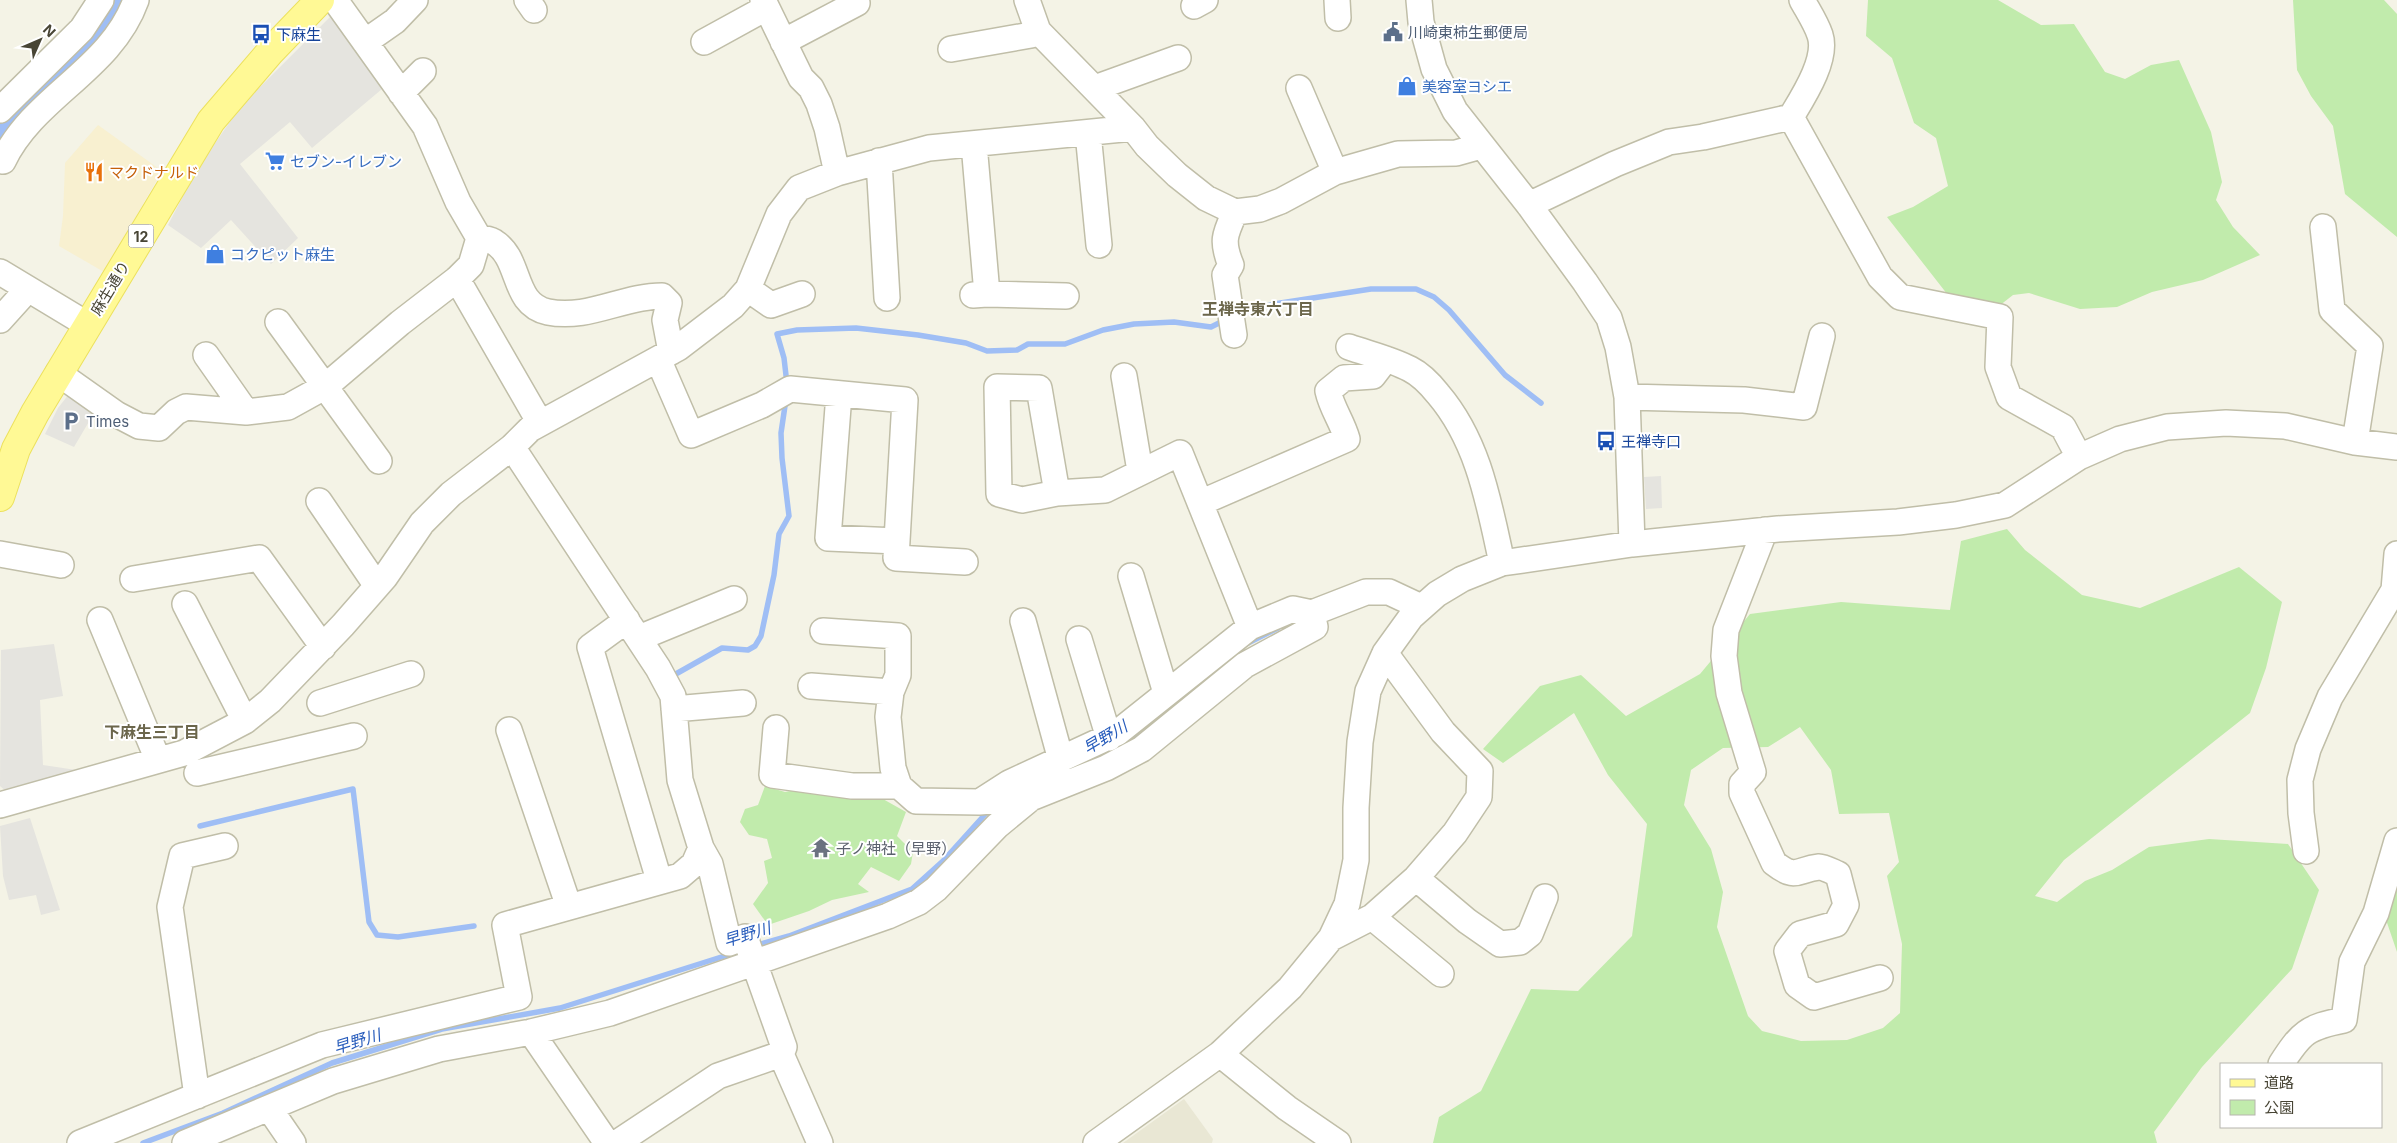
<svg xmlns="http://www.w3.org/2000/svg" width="2397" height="1143" viewBox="0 0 2397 1143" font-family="Inter,'Noto Sans JP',sans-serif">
<rect width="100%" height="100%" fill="#f4f3e6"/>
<path fill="#e9e7d4" d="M1184 1099 1213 1139 1212 1143H1123Z"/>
<path fill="#f8f0d0" d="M98 125 162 171 104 272 59 246 63 216 65 163Z"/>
<path fill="#c1ebac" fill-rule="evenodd" d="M1868 0H1998L2041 25 2074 24 2105 72 2125 79 2151 65 2179 60 2211 132 2222 182 2216 200 2233 227 2260 255 2203 280 2152 292 2117 307 2080 309 2029 293 2013 295 1999 306 1951 299 1887 217 1913 207 1948 186 1936 138 1914 123 1892 58 1866 36Z
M2293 0H2384L2397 14V237L2345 194 2333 126 2311 96 2297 70Z
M2007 529 2025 550 2082 595 2140 608 2239 567 2282 602 2266 668 2250 713 2064 860 2035 896 2057 902 2085 881 2112 870 2149 847 2209 839 2288 844 2319 890 2292 969 2202 1067 2154 1132 2157 1143H1433L1439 1117 1481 1091 1531 989 1578 991 1632 936 1647 824 1608 775 1574 713 1503 763 1483 749 1540 686 1581 675 1626 716 1700 674 1750 614 1841 602 1950 610 1961 541ZM1800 727 1831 770 1839 814 1889 813 1899 862 1887 876 1902 944 1900 1013 1883 1028 1847 1040 1801 1041 1762 1031 1748 1016 1717 927 1723 892 1711 849 1684 805 1691 770 1723 748 1768 747Z
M765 786 785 792 819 786 867 790 906 812 897 836 913 852 911 864 899 881 871 867 858 884 869 892 832 900 809 911 768 925 753 904 768 883 764 861 772 858 767 839 749 835 740 822 745 809 758 805Z
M2397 840V952L2383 911Z"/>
<path fill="#e5e4df" d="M333 14 380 72 374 77 382 89 312 148 290 122 240 164 298 238 271 264 231 220 201 248 168 225 197 169 241 106Z
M69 394 97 408 74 447 45 434 58 408Z
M1661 476 1662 508 1646 509 1644 477Z
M54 644 63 696 40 700 43 765 83 771 8 793 0 786 1 650Z
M30 818 60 910 41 915 36 895 9 900 3 876 0 826Z"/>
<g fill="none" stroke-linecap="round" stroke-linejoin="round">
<path stroke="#9fbef5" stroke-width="5.5" d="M1237 314 1274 304 1371 289H1416L1434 297 1449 310 1505 375 1541 403
M787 384 784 358 777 334 797 330 856 328 918 335 966 343 987 351 1017 350 1028 344H1065L1103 330 1134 324 1174 322 1211 327 1227 319
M1246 644 1278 628
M674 675 722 648 748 650 755 646 761 636 774 575 779 534 789 516 782 458 781 433 786 399
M1109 753 1135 736 1162 713
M200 826 353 789 369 922 377 935 398 937 474 926
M754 946 789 936 912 889 943 861 989 810
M143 1143 223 1113 332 1063 442 1029 560 1008 734 953"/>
<path stroke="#9fbef5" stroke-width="35" d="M0 130C35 97 100 44 116 0"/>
<defs>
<path id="minor" d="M335 0 425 126 458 202 479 238C484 239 491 239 494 242 522 259 511 304 548 312 588 320 623 296 662 296L669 303 665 320 671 352
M527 0 534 10
M763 0 801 78 811 88 819 104 827 128 837 173
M1027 0 1038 31 1133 128 1147 146 1177 175 1206 198 1235 212 1260 209 1281 201 1335 172 1398 154 1456 153 1481 146
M1337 0 1338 18
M1419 0 1421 22 1434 69 1455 111 1529 205 1585 282 1609 318 1618 347 1627 397 1632 544
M1802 0C1808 11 1816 23 1820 35 1828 59 1803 97 1791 117L1880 277 1900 297 2000 317 1998 367 2009 397 2063 427 2079 457
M1194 6 1205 0
M365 42 395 21 415 0
M704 42 766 8
M783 42 857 3
M951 49 1031 35 1038 31
M1095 88 1178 58
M1299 88 1335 172
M401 93 423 71
M0 110 82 29 101 0
M1088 133 1099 245
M3 161C34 96 111 70 136 0
M879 161 887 298
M1529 205 1615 164 1669 142 1703 137 1791 117
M2323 227 2332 310 2370 346 2355 442
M0 272 88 325
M457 279 540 423
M748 289 771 305 802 294
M987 294 1066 296
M973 295 987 294 974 144
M0 320 28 289
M278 322 379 461
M1234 335 1225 275 1231 265C1221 241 1225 234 1235 212
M1349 347C1369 354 1391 359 1410 369 1422 375 1430 384 1438 394 1479 442 1489 504 1502 563
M206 355 246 412
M658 359 691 435 762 405 790 389 905 400 896 558 965 562
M58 373 116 414 139 426 159 428 176 412 186 407 246 412 288 407 326 386 400 323 457 279 471 265 479 238
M1124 376 1140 471
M839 394 828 538 897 541
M1627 397 1744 400 1804 407 1822 336
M1057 493 1039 388 997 387 999 494 1022 500 1057 493 1105 490 1180 453 1250 627
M319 501 377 586
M1200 503 1347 439C1342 421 1332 409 1328 391L1344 378 1373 376 1386 359
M1765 530 1726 630 1724 656 1729 693 1753 772 1742 784V793L1774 863C1797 881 1797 869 1819 867 1824 867 1833 872 1838 874L1846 905 1836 924 1800 934 1787 951 1797 985 1814 997 1880 978
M0 554 61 565
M1131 576 1166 693
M133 579 259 558 323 647
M185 604 245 721
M100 620 158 760
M627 620 590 647 659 880
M1023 621 1061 760
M823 631 898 636V675L891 692 888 717 893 768 899 786 916 801 979 802 1031 798 1106 768 1142 749 1245 665 1315 627 1312 613
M639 638 734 599
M1079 639 1109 738
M811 686 891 692
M320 703 411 674
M674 709 743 703
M776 728 772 775 852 786H899
M509 730 569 907
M197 773 354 736
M981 801 1009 783 1117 733 1250 627 1293 609 1312 613 1366 592H1389L1421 607
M0 805 184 753 245 721 270 701 343 625 385 577 422 523 451 494 512 447 530 429 678 348 733 306 748 289 779 214 799 188 837 173 929 148 1133 128
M701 848 710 864 729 943 745 937 784 1047 781 1054 820 1143
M2306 851 2301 813 2300 780 2308 749 2330 697 2394 590 2397 554
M1416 878 1467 921 1500 944 1520 942 1530 934 1545 897
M1372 917 1441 974
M1331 938 1372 917 1416 878 1455 833 1479 797 1480 771 1443 732 1385 653
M531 1032 607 1143
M1220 1054 1287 1108 1338 1143
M2281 1064C2301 1033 2307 1027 2344 1020L2352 962 2376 913 2397 841
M197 1096 170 907 182 856 225 846
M269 1108 293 1143
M80 1143 322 1045 519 997 505 925 680 876 694 864 701 848 680 780 673 696 658 668 512 447
M185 1143 333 1081 439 1049 531 1032 610 1013 888 916 919 902 936 889 997 826 1031 798
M617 1143 718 1076 781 1054
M1096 1143 1220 1054 1290 988 1331 938 1347 904 1356 860V808L1360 742 1368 691 1385 653 1411 617 1437 594 1462 579 1502 563 1632 544 1778 529 1898 522 1956 515 2005 505 2079 457 2120 439 2167 427 2226 423 2285 426 2355 442 2397 447"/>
<path id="major" d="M0 497 16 449 35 413 211 121 271 51 320 0"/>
</defs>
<use href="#minor" stroke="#c0bea8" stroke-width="28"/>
<use href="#major" stroke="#ece15d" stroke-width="30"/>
<use href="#minor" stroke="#fff" stroke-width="25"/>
<use href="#major" stroke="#fff995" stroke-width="28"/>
</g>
<defs>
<symbol id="civic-bare" viewBox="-9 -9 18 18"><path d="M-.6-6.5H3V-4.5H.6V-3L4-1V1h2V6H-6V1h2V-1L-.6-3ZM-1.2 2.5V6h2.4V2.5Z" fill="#5c6f8a" stroke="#fff" stroke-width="2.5" paint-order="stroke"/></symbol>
<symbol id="bus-bare" viewBox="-9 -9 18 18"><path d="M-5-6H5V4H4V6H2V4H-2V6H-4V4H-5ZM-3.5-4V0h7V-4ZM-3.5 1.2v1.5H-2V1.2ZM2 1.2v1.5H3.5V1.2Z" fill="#1a4fb4" stroke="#fff" stroke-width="2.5" paint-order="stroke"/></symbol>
<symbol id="shop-bare" viewBox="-9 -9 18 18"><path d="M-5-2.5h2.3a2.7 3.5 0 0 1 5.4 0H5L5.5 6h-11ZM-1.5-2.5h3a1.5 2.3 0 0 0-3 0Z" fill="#3f7fe0" stroke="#fff" stroke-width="2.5" paint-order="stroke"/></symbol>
<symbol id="supermarket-bare" viewBox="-9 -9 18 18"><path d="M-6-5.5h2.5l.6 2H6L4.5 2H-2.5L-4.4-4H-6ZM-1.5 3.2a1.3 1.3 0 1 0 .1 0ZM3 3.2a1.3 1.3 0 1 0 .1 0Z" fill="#3f7fe0" stroke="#fff" stroke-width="2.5" paint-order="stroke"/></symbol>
<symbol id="restaurant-bare" viewBox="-9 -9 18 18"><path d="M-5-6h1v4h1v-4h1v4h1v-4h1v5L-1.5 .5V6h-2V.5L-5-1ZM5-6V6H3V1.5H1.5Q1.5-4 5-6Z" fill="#e8710a" stroke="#fff" stroke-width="2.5" paint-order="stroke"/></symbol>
<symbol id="parking-bare" viewBox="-9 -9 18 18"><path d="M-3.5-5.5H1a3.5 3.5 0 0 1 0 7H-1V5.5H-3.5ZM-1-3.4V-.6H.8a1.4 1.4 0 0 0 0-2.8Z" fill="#5c6f8a" stroke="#fff" stroke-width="2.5" paint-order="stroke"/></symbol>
<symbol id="temple-bare" viewBox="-9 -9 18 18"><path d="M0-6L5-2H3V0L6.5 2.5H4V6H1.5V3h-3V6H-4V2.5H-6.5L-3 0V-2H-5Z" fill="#6b7280" stroke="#fff" stroke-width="2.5" paint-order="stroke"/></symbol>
</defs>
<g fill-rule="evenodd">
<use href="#civic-bare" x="1379" y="18" width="28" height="28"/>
<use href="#bus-bare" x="247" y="20" width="28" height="28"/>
<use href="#shop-bare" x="1393" y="72" width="28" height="28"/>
<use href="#supermarket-bare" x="261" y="147" width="28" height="28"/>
<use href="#restaurant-bare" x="80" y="158" width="28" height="28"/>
<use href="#shop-bare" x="201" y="240" width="28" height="28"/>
<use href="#parking-bare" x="57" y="407" width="28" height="28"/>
<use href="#bus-bare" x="1592" y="427" width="28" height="28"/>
<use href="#temple-bare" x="807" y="834" width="28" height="28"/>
</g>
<g text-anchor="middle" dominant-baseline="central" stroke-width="4" stroke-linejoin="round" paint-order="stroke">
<rect fill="#fff" stroke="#7f7d72" stroke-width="1" x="128.5" y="224.5" width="25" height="23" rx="4"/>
<g font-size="14" font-weight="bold" fill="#484535">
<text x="141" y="236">12</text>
</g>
<g font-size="15" fill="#4e5e75" stroke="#fff" text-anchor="start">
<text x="1408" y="32">川崎東柿生郵便局</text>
<text x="86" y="421">Times</text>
</g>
<g font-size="15" fill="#164399" stroke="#fff" text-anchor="start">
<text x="276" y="34">下麻生</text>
<text x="1621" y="441">王禅寺口</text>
</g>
<g font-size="15" fill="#366cbe" stroke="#fff" text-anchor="start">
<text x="1422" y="86">美容室ヨシエ</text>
<text x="290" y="161">セブン-イレブン</text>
<text x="230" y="254">コクピット麻生</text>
</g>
<g font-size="15" fill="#c56008" stroke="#fff" text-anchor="start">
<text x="109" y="172">マクドナルド</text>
</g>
<g font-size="15" fill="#484535" stroke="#fff">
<text transform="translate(110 288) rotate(-59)">麻生通り</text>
</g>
<g font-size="15" fill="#5b616d" stroke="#fff" text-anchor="start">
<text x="836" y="848">子ノ神社（早野）</text>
</g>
<g font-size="16" font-weight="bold" fill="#6b664b" stroke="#fff">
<text x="1258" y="309">王禅寺東六丁目</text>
<text x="152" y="732">下麻生三丁目</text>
</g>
<g font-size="16" font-style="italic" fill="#265bbb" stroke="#fff">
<text transform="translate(1105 737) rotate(-31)">早野川</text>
<text transform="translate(747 934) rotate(-17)">早野川</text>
<text transform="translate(357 1041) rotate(-17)">早野川</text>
</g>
</g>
<rect x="2220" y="1063" width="162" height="65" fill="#ffffff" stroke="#b6b5ae"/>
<rect x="2230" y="1079" width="25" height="8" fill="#fff995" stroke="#b6b5ae"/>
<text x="2264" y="1088" font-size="15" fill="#484535">道路</text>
<rect x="2230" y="1100" width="25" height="15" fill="#c1ebac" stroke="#b6b5ae"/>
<text x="2264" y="1113" font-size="15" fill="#484535">公園</text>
<g transform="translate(40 40) rotate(45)" stroke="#ffffff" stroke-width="4" paint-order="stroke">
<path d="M0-4L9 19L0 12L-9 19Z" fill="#484535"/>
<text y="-8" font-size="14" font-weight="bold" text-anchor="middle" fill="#484535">N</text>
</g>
</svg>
